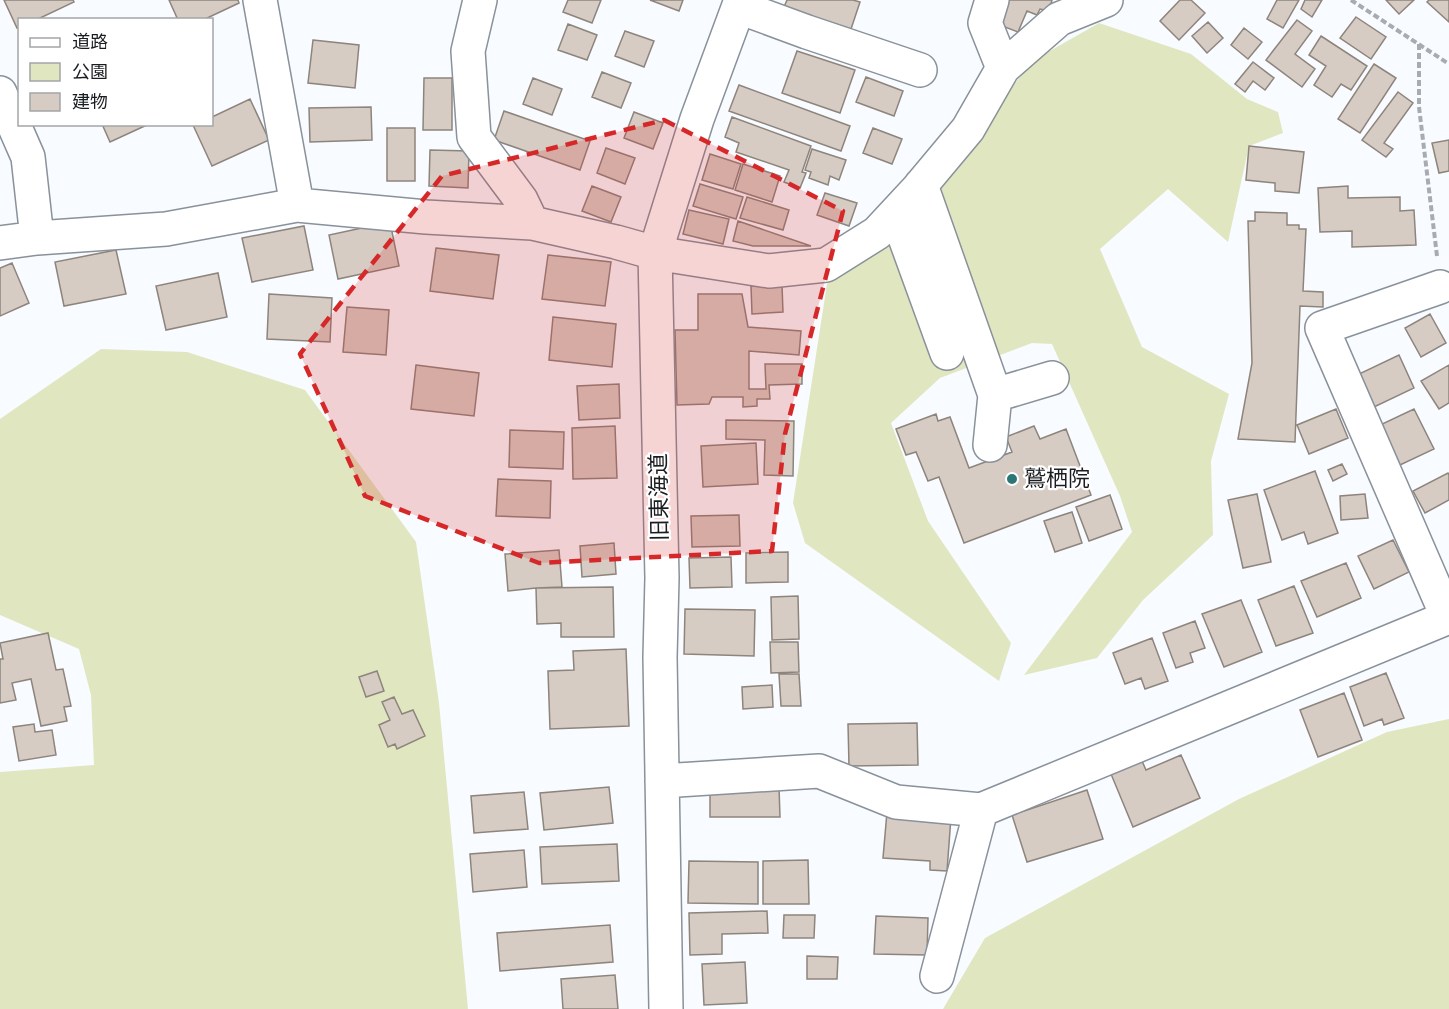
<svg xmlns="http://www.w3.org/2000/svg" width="1449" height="1009" viewBox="0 0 1449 1009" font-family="'Sofia Sans Condensed','Noto Sans JP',sans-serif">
<rect width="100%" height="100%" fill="#f8fbff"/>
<path fill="#e0e7c0" d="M1099 23 1191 54 1247 99 1278 112 1283 133 1249 146 1228 242 1168 189 1100 249 1142 347 1229 394 1211 461 1213 535 1143 600 1097 658 1024 675 1132 532 1120 496 1052 344 1032 343 940 378 891 423 928 521 1011 643 999 681 805 543 793 503 827 284 909 213 1034 60Z
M101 349 187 352 305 390 416 542 439 703 468 1009H0V772L94 765 91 695 79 649 0 615V419Z
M1449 719V1009H943L985 938 1239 799 1387 732Z"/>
<path fill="#d6ccc4" stroke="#8d847c" stroke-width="1.5" d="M4 0H73L74 2 36 20H20V27L17 28Z
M169 0H238L239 3 203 20H178Z
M568 0H601L592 23 563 12Z
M650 0H683L679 11Z
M787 0H853L860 2 851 29 784 7Z
M999 0H1052L1049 11 1040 9 1037 15 1027 11 1018 32 992 22Z
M1180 0H1191L1205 13 1179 40 1160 21Z
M1277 0H1299L1283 28 1267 19Z
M1305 0H1322L1312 17 1301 9Z
M1386 0H1414L1399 14Z
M1429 0H1449V22L1427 2Z
M1356 17 1386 37 1371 59 1340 38Z
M1297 20 1312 31 1295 54 1315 69 1302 87 1266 60Z
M1208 22 1223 38 1207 53 1192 36Z
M568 24 597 35 587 60 558 50Z
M1244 28 1262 42 1248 59 1231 45Z
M625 31 654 41 644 67 615 56Z
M1321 36 1367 66 1351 90 1341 84 1332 97 1314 85 1326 66 1309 55Z
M313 40 359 45 355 88 308 83Z
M797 51 855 70 840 113 782 93Z
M1253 62 1274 78 1265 90 1253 81 1245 92 1235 84Z
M1374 64 1396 78 1360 133 1338 119Z
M602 72 631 83 621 108 592 97Z
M866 77 903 91 894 116 856 102Z
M424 78H452V130H423Z
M533 78 562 89 552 115 523 104Z
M739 85 850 126 841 151 729 111Z
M1398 92 1413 103 1384 143 1393 149 1386 157 1362 140Z
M250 99 269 140 212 166 193 125 212 124V117Z
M371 107 372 140 310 142 309 108Z
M504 111 590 141 580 170 494 140Z
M634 112 663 123 653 149 624 138Z
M732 117 811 146 802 172 806 173 800 188 784 182 789 170 736 152 739 143 725 137Z
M102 124H149L110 142Z
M387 128H415V181H387Z
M873 128 902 139 892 164 863 153Z
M1449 140V171L1439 173 1432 143Z
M1249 146 1304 152 1299 193 1275 191V183L1246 180Z
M606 148 635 158 625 184 597 173Z
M812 149 846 160 839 180 830 176 828 185 809 178 811 172 805 170Z
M430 150 469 151 468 188 429 186Z
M710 154 741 164 733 189 702 180Z
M743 164 780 176 772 202 735 190Z
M700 184 743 197 736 219 693 206Z
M592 186 621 197 611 222 582 211Z
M1348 186V198L1400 197V211L1414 210 1416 245 1352 247V231L1320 232 1318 188Z
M825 193 857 203 849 226 817 215Z
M747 197 789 210 783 230 740 218Z
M689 210 729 219 723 244 683 234Z
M1255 212 1287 213V225H1299V229H1306L1303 291 1323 292V307L1300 306 1295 442 1238 439 1252 363 1248 221H1255Z
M738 221 811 246H753L733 241Z
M390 222 399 266 338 279 329 235Z
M304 226 313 270 252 282 242 238Z
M436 248 499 255 493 299 430 291Z
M116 250 126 294 64 306 55 262Z
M548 255 611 262 605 306 542 299Z
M12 263 29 303 0 316V268Z
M218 273 227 317 166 330 156 286Z
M782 285 783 312 752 314 751 286Z
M269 294 332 298 330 342 267 339Z
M698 294H742L748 327 801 331 799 355 749 351V389H766L765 364H802V384L769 385 770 399H757V406L743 407V397H712L709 404 677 405 675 330H698Z
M347 307 389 310 386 355 343 352Z
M1430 314 1446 343 1421 357 1405 328Z
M553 317 616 324 612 367 549 360Z
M1399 355 1414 388 1374 407 1359 374Z
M416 365 479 373 474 416 411 409Z
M1449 365V403L1439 409 1421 381Z
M619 384 620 418 579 420 577 386Z
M1336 409 1348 438 1309 454 1297 425Z
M1414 409 1434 449 1400 465 1380 425Z
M936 414 938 421 950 417 969 468 1012 452 1006 437 1034 426 1040 439 1066 429 1091 495 964 543 939 477 928 481 916 452 906 455 896 429Z
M726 420 794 421 793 476 764 475 765 440 726 439Z
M615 426 617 478 573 479 572 428Z
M510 430 564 432 563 469 509 467Z
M756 443 758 484 703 487 701 446Z
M1342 464 1347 474 1333 481 1328 470Z
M1315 471 1338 533 1308 544 1304 532 1282 540 1264 490Z
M1448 473 1449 475V500L1425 513 1413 491Z
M498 479 551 481 550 518 496 516Z
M1257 494 1271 562 1243 568 1228 500Z
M1365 494 1368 518 1341 520 1340 496Z
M1110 495 1122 529 1089 541 1076 507Z
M1072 512 1082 543 1055 552 1044 521Z
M739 515 740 546 692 547 691 516Z
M1393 540 1409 572 1374 589 1358 556Z
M614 543 616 574 582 577 580 546Z
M559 550 562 587 536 588 508 591 505 554Z
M788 552V582L746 583V553Z
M731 557 732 587 690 588 689 558Z
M1346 563 1361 598 1317 617 1301 581Z
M1294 586 1313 633 1276 646 1258 600Z
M613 587 614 637H561V623L537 624 536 588Z
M798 596 799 639 772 640 771 597Z
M1241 600 1262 652 1224 667 1202 614Z
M685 609 755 610 754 656 684 654Z
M1195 621 1205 648 1190 653 1193 662 1176 668 1163 633Z
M48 633 56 670 63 669 71 706 64 707 67 721 41 726 31 679 12 683 16 700 0 703V659H3L0 643Z
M1152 638 1168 681 1145 689 1141 678 1125 684 1113 653Z
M770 642H798L799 672 771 673Z
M626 649 629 726 550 729 548 671 574 670 573 651Z
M377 671 384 691 366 697 359 677Z
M1386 673 1404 718 1384 725 1382 719 1364 726 1350 687Z
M779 674H799L801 706H781Z
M772 685 773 707 743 709 742 687Z
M1344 693 1362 740 1318 757 1300 710Z
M394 697 402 714 413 710 425 736 397 749 395 744 388 747 379 725 390 720 382 702Z
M917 723 918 765 849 766 848 724Z
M34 724 35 732 52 730 56 755 19 761 13 727Z
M1181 755 1200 798 1133 827 1111 774 1142 761 1146 770Z
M609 787 613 823 544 830 540 793Z
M779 787 780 817H710V788Z
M1087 790 1103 839 1027 862 1012 815Z
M524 792 528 829 474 833 471 796Z
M887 812 951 817 947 871 930 870V861L883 858Z
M617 844 619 881 542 884 540 847Z
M524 850 527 887 473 892 470 854Z
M808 860 809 904H763V861Z
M689 861 758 862V904L688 903Z
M767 911 768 933 722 934V954L690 955 689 913Z
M784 915H815L814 938H783Z
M876 916 928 918 927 955 874 954Z
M610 925 613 962 500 971 497 933Z
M807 956 838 957 837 979H807Z
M745 962 747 1003 704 1005 702 964Z
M615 975 618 1009H563L561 979Z"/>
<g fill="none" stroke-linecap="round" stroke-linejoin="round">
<defs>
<path id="minor" d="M260 0 297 205
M480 0 468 51 474 137 521 200 532 223
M992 0 985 23 1003 68
M739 7 807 32 920 70
M0 93 28 157 37 238
M921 185 995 395 1052 378
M896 213 947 353
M0 243 37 238 166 229 297 205 426 217 532 223 616 242 655 253 769 271 826 265 877 233 917 190 968 129 1003 68 1059 19 1106 0
M1440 287 1322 328 1448 618
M990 445 995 395
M662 781 819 771 896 802 981 810 1449 617
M937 976 981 810
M666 1009 660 657 662 578 655 253 697 119 741 0"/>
</defs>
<use href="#minor" stroke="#89919a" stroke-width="36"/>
<path stroke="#a8abaf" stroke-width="4" stroke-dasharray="6 3" stroke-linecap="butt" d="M1351 0 1449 64
M1419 44V107L1437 256"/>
<use href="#minor" stroke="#fff" stroke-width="33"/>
</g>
<path fill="#d62828" fill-opacity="0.2" stroke="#d62828" stroke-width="4.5" stroke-dasharray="12 8" stroke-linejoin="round" d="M664 120 843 211 785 434 772 551 539 563 365 496 300 354 442 176Z"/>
<circle fill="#2c7675" stroke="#fff" stroke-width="2" cx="1012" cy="479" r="6"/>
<g text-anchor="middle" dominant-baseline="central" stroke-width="4.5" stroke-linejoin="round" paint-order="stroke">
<g font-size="22" fill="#1a1d20" stroke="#fff" text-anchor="start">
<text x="1024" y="479">鷲栖院</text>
</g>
<g font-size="22" fill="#1a1d20" stroke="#fff">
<text transform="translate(660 497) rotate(-91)">旧東海道</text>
</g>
</g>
<rect x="18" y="18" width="195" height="108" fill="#ffffff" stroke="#a3a5a6" stroke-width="1.5"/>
<rect x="30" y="38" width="30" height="9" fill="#ffffff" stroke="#a3a5a6" stroke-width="1.5"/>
<text x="72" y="48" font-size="18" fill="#1a1d20">道路</text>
<rect x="30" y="63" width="30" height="18" fill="#e0e7c0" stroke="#a3a5a6" stroke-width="1.5"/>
<text x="72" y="78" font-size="18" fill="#1a1d20">公園</text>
<rect x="30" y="93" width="30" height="18" fill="#d6ccc4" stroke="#a3a5a6" stroke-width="1.5"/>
<text x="72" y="108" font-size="18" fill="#1a1d20">建物</text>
</svg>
